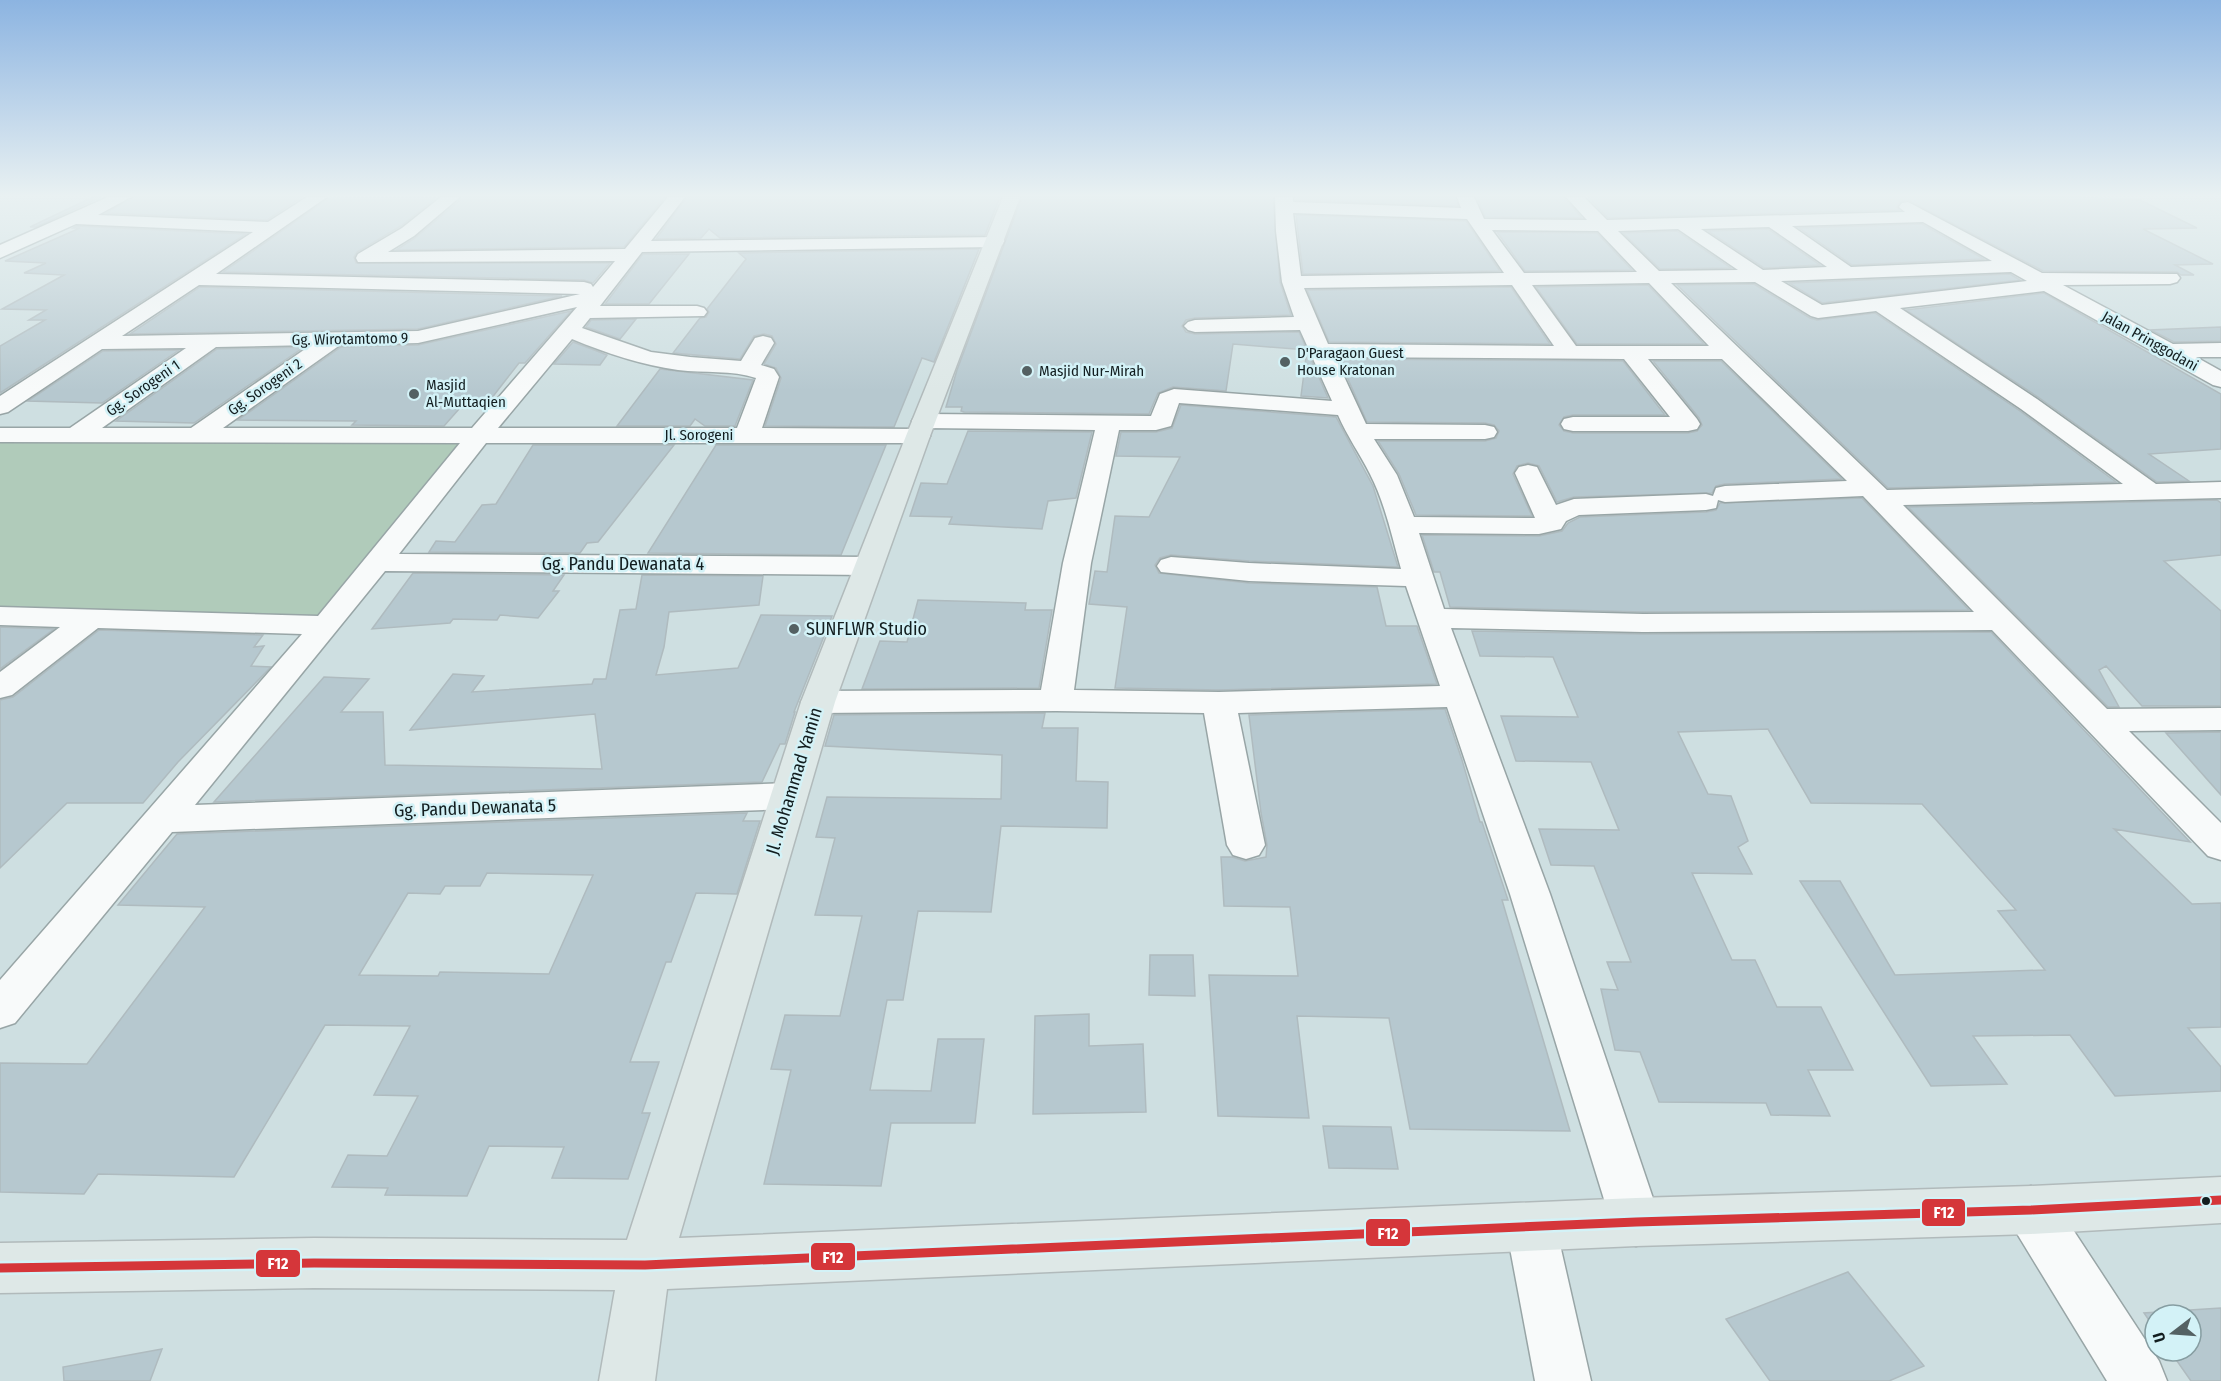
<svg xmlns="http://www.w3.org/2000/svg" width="2221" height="1381" viewBox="0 0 2221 1381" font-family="'Fira Sans Condensed',sans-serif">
<rect width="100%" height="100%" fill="#cedfe1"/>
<path fill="#b0cbba" d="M0 442 462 444 320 617 0 606Z"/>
<path fill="#b6c8cf" stroke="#afbbbf" stroke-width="1.5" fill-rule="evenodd" d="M93 197H101L36 227H30Z
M133 197H302L267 220 106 213Z
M419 197 436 198 401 226 357 252 354 257 356 263H610L593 283 584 280 223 272 329 198Z
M464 197H665L624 247 396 250 415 238Z
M687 197H1000L985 235 720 238 709 229 701 238 656 239Z
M1022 197H1273L1280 282 1291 315 1195 318 1186 320 1182 326 1186 332 1195 334 1299 332 1307 350 1233 344 1226 391 1173 387 1158 393 1149 414 964 412 961 411 962 407H946L957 370Z
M1295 197H1455L1458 206 1295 200Z
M1477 197H1564L1582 218 1485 217Z
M1588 197H2079L2140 200 2197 228 2143 229 2213 264 2175 265 2194 275H2181L2177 272 2043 271 1908 200 1900 202 1897 207 1899 210 1608 218Z
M1296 215 1466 221 1500 271 1303 274Z
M1922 224 1984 259 1852 265 1799 228Z
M76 226 246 234 0 393V346L45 320H29L46 310 2 309 64 275 24 273 46 263 5 261 80 228H73Z
M1768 229 1820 265 1764 268 1708 231Z
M1677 231 1731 268 1660 269 1623 233Z
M1497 232 1597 233 1632 270 1525 271Z
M979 249 934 362 922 358 894 427 765 426 781 378 776 368 764 364 776 344 772 336 764 334 754 336 740 359 673 353 700 318 706 317 709 312 707 309 746 259 739 253Z
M643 254H689L649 304H605Z
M2010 274 2020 280 1822 303 1789 283Z
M1754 284 1810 318 1817 320 1875 313 2020 411 2116 482 1888 488 1677 285Z
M1648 285 1704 344H1577L1536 287Z
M200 287 562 296 418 329 130 334Z
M1511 287 1550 344 1329 342 1307 290Z
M2044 293 2221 394V449L2149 454 2189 481 2157 482 2038 397 1906 310Z
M571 311 525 363H519L491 399 467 400 444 426 352 425 356 421 238 420 341 347 418 345Z
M636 319 620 339 586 327 591 320Z
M2221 327V341L2174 342 2151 330Z
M573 342 597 351 607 355 600 365 554 364Z
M304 347 194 423 116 421 217 349Z
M179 350 102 403 28 401 103 351Z
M1307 350 1328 398 1301 396Z
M1339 359 1623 361 1665 415H1573L1564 417 1559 425 1564 431 1573 433H1688L1697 431 1702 425 1699 418 1653 361H1721L1842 479 1725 484 1716 486 1712 493 1574 497 1557 502 1539 466 1528 463 1517 466 1513 474 1532 516 1416 515 1399 474 1378 441H1485L1496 438 1499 431 1494 425 1485 423 1367 422Z
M660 369 753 380 735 426H705L695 419 690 426H617Z
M1181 405 1336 417 1373 486 1398 567 1249 561 1171 555 1160 558 1155 565 1159 573 1249 583 1377 587 1386 626H1417L1437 684 1219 690 1115 688 1127 607 1089 604 1095 571 1107 572 1115 516 1149 517 1180 457 1116 456 1121 432H1156L1172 428Z
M968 431 1092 432 1076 498 1048 501 1042 529 949 524 952 517 910 516 921 483 947 484Z
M533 445H674L598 542 587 543 580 553 429 552 436 541 455 542 482 505 496 504Z
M716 445H886L841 555 648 553Z
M1862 498 1969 610 1643 612 1450 607 1440 572H1434L1422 535 1539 536 1562 531 1568 523 1580 517 1706 512 1716 510 1720 503Z
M2217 500 2221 503V555L2164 561 2221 611V706H2142L2106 666 2099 670 2119 707H2108L1908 507Z
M413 573 564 575 553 591H559L538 618 500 615 497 620 453 619 450 623 372 629Z
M642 575 763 576 759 605 669 612 664 647 656 675 738 668 761 615 832 616 794 712H795L785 744H780L762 782 214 802 324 677 369 679 341 712H383L385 765 602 769 595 714 410 730 453 674 484 676 472 692 592 684 594 679H606L620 610 636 609Z
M918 600 1026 603 1025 610H1052L1039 688 862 689 880 641 907 642Z
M0 627 54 629 0 669Z
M99 630 263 635 254 647 264 646 251 666 271 667 178 762 143 803H67L0 868V700L13 697Z
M1472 631 1643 634 1991 632 2190 842 2114 829 2192 904 2221 903V1027L2188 1028 2221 1067V1091L2115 1096 2070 1035 1973 1036 2007 1084 1931 1086 1800 881H1840L1895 975 2045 970 1998 911 2016 910 1922 804 1811 803 1768 729 1678 732 1708 794 1731 796 1748 841 1738 847 1752 874 1692 873 1732 960H1755L1777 1007H1821L1853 1070H1808L1830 1116 1771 1115 1766 1103 1659 1102 1640 1052 1615 1050 1601 989 1618 990 1607 962H1631L1594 866 1551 865 1539 829 1619 830 1591 762 1516 761 1501 716 1578 717 1553 657 1480 656Z
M1445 709 1462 760 1480 822H1482L1508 900H1502L1570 1131 1410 1129 1389 1018 1297 1016 1309 1118 1218 1116 1209 975 1298 976 1290 907 1224 906 1221 857H1232L1245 861 1266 857 1267 845 1261 813 1249 715Z
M1045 713 1042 728H1078L1076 781 1108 782 1107 828 1001 826 991 912 918 911 903 1000H887L870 1090 931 1091 938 1039H984L975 1123H891L881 1186 764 1184 791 1070 771 1069 785 1015 840 1016 862 916 815 915 835 838 816 837 827 797 1001 799 1002 755 825 746 834 715Z
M2221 732V795L2166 733Z
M747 813 743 821H760L737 894 696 893 671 962H666L630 1062H659L642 1113H650L628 1179 552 1178 564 1147 489 1146 467 1196 385 1195 388 1188 332 1187 348 1155 387 1156 418 1096 374 1095 410 1026 325 1025 234 1177 98 1174 84 1194 0 1192V1063L87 1064 205 907 118 905 177 834ZM487 873 593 875 549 974 440 972 438 976 359 975 408 893 440 894 445 886H480Z
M1150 955H1193L1195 996 1149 995Z
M1089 1014V1046L1143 1044 1146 1112 1033 1114 1035 1016Z
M1323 1126 1391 1127 1398 1169 1329 1168Z
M1848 1272 1924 1366 1889 1381H1770L1726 1319Z
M2221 1308V1381H2191L2170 1351H2191V1315H2155V1329L2144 1313Z
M162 1349 150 1381H64L63 1367Z"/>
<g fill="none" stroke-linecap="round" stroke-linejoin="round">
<defs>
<path id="minor" d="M108 197H131L98 215 268 222 307 197H327L216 274 584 282 591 284 593 287 615 261 358 262 356 258 358 254 402 228 441 197H460L414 236 388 252 625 249 668 197H685L651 241 1002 237 1004 241 1002 245 995 247 642 252 600 306H697L704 308 707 312 704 316 590 318 582 328 651 352 690 357 741 361 755 338 763 336 771 338 774 343 761 365 774 369 779 377 762 428 918 429 927 431 930 436 927 441 918 443H486L399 554 869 557 879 560 883 566 879 572 869 575 385 571 195 805 789 783 802 787 807 796 802 805 789 809 172 832 15 1023 0 1028V980L302 634 98 628 12 695 0 698V672L60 627 0 625V607L318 616 460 443 0 442V428H70L186 348 102 349 8 412 0 414V396L253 232 76 224 0 258V245ZM199 285 580 294 418 331 122 336ZM577 307 472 428H223L340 345 418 343ZM572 339C606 353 642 365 678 370 704 373 732 370 756 378L737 428H498ZM311 345 191 428H102L216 347Z
M1275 197H1293V202L1461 208 1457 197H1474L1484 219 1587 220 1566 197H1584L1607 220 1905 212 1899 207 1902 203 1908 202 2042 273 2177 274 2180 278 2177 282 2170 284 2063 285 2173 344 2221 343V357H2196L2221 371V387L2213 385 2044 291 1900 308 2037 399 2156 484 2221 482V498L1903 505 2107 709 2221 708V730L2129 731 2221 823V860L2208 856 1992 630 1643 632 1451 628 1550 894 1661 1222 1654 1239 1636 1246 1618 1239 1611 1222 1510 894 1447 707 1238 713 1265 845 1259 855 1246 859 1233 855 1227 845 1204 713 1056 711 818 713 806 710 801 702 806 694 818 691 1041 690 1063 563 1095 430 924 428 915 426 912 421 915 416 924 414 1151 416 1160 394 1174 389 1332 401 1300 330 1195 332 1188 330 1184 326 1188 322 1195 320 1294 317 1282 282 1276 231ZM1293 213 1467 219 1504 273 1301 276ZM1923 222 1992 261 1851 267 1792 226ZM1769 227 1827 267 1763 270 1701 229ZM1678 229 1738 270 1659 271 1618 231ZM1492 230 1598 231 1637 272 1524 273ZM2011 272 2027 281 1822 305 1781 281ZM1755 282 1811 316 1818 318 1876 311 2021 409 2123 484 1887 490 1671 283ZM1649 283 1709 346H1576L1532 285ZM1512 285 1554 346 1328 344 1304 288ZM1335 357 1624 359 1670 417H1573L1564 419 1561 424 1564 429 1573 431H1688L1697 429 1700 424 1697 419 1648 359H1722L1847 481 1725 486 1716 488 1713 496 1706 494 1574 499 1556 505 1537 467 1528 465 1519 467 1515 473 1535 518 1414 517 1397 475 1374 439H1485L1494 437 1497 432 1494 427 1485 425 1366 424ZM1179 403 1338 415C1347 436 1360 454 1370 474 1385 503 1392 537 1401 569L1249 563 1171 557 1161 560 1157 566 1161 572 1249 581 1406 586 1440 686 1219 692 1074 690 1091 563 1119 430H1156L1171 426ZM1863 496 1974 612 1643 614 1444 609 1419 533 1539 534 1561 529 1566 521 1579 515 1706 510 1716 508 1718 500 1725 502Z
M2031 1186 2049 1193 2159 1361 2167 1381H2107L2013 1227 2006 1210 2013 1193Z
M1531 1203 1549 1210 1556 1227 1591 1381H1535L1506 1227 1513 1210Z"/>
<path id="major" d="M1003 197H1020L930 436 835 702 679 1238 1636 1198 2031 1186 2221 1177V1223L2031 1234 1636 1246 667 1289 655 1381H599L615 1290 314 1288 0 1293V1243L314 1238 627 1240 801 702 906 436Z"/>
</defs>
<use href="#minor" stroke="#98a5a6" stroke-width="3"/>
<use href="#major" stroke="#b1babb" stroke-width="3"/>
<use href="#minor" fill="#f8fafa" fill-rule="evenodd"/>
<use href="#major" fill="#dee8e7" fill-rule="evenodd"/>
<defs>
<path id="bus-1" d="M0 1268 314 1263 645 1265 1636 1222 2031 1210 2221 1200"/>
</defs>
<use href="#bus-1" stroke="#d3f2f7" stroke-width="14"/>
<use href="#bus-1" stroke="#d5363a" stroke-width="9"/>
</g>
<linearGradient id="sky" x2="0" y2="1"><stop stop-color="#8cb4e1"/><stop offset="0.5" stop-color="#e9f1f2"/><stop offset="1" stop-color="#e9f1f2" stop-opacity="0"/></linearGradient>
<rect width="2221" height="391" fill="url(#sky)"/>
<g fill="#546163" stroke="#d3f2f7" stroke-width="2">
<circle cx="1285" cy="362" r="6"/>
<circle cx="1027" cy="371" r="6"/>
<circle cx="414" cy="394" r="6"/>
<circle cx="794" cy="629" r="6"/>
</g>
<circle fill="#121d1f" stroke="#d3f2f7" stroke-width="2" cx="2206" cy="1201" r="5"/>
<g text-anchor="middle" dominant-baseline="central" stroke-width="5" stroke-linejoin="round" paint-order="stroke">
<g font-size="15" fill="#121d1f" stroke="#d3f2f7">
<text transform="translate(350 339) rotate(-1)">Gg. Wirotamtomo 9</text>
<text transform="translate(2150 341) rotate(29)">Jalan Pringgodani</text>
<text transform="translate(265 387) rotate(-35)">Gg. Sorogeni 2</text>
<text transform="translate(143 388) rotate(-35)">Gg. Sorogeni 1</text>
<text x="699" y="435">Jl. Sorogeni</text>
</g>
<g font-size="15" fill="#121d1f" stroke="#d3f2f7" text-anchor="start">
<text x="1297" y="353">D'Paragaon Guest<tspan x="1297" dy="17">House Kratonan</tspan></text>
<text x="1039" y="371">Masjid Nur-Mirah</text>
<text x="426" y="385">Masjid<tspan x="426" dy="17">Al-Muttaqien</tspan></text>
</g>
<g font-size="18" fill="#121d1f" stroke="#d3f2f7">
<text x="623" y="564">Gg. Pandu Dewanata 4</text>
<text transform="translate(794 781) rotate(-73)">Jl. Mohammad Yamin</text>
<text transform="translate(475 808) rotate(-2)">Gg. Pandu Dewanata 5</text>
</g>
<g font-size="18" fill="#121d1f" stroke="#d3f2f7" text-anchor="start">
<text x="806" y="629">SUNFLWR Studio</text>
</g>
</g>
<g stroke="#d3f2f7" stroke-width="2">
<rect x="1921" y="1198" width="45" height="29" rx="6" fill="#d5363a"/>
<rect x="1365" y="1218" width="46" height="29" rx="6" fill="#d5363a"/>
<rect x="810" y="1242" width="46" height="29" rx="6" fill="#d5363a"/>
<rect x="255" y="1249" width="46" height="29" rx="6" fill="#d5363a"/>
</g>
<g font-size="16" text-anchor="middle" font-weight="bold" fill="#fff">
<text x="1944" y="1218">F12</text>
<text x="1388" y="1239">F12</text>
<text x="833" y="1263">F12</text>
<text x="278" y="1269">F12</text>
</g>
<g transform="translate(2173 1333) rotate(253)"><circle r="28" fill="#d3f2f7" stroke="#869da1" stroke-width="1.5"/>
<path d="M0-4.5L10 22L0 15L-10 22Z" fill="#546163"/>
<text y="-9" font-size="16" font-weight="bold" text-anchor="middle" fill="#121d1f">U</text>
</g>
</svg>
